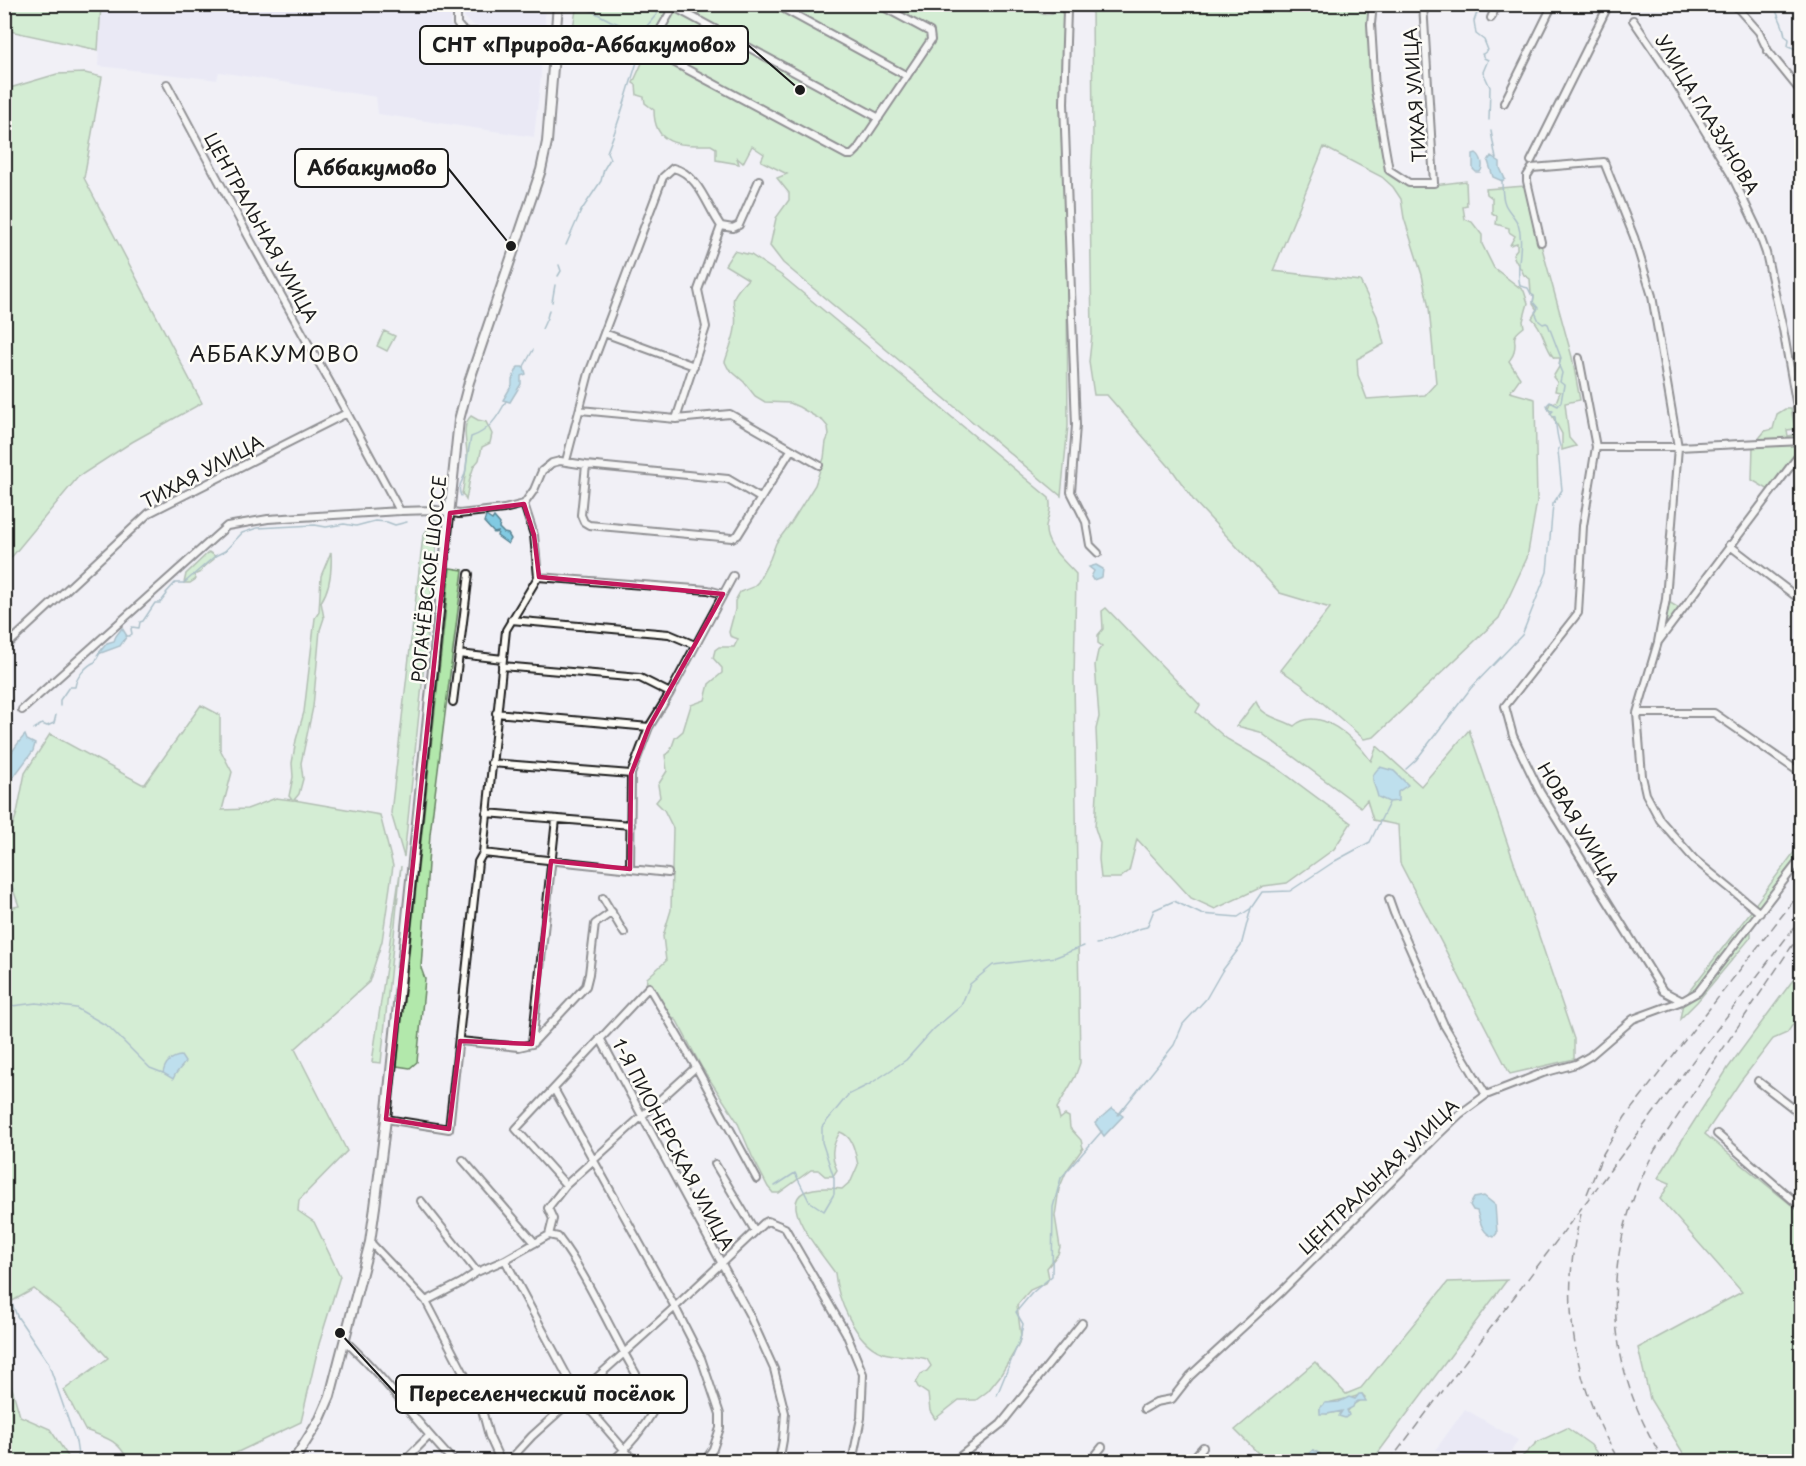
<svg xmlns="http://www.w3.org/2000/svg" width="1806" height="1466" viewBox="0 0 1806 1466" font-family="'Playpen Sans',sans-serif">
<rect width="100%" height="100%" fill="#f1f0f6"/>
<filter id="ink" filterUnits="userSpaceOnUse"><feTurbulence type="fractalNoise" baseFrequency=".0167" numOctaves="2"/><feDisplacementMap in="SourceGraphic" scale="12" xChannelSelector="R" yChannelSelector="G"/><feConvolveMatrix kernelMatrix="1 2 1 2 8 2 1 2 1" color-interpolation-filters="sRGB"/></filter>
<g filter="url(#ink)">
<path fill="#e3e1f4" d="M101 4 454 5 450 24 458 35 542 43 541 76 534 137 378 114 376 97 219 72 217 80 98 66Z
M466 5H544L546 30 475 26 468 22 464 16Z
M1465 1409 1518 1440 1506 1461H1453L1436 1449Z"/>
<path fill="#b2e8ab" stroke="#678264" stroke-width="1.5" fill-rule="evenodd" d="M5 4 101 5 98 50 5 30Z
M577 4H1030C1038 16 1048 17 1059 10L1065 16 1068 426 1061 496 783 263 770 246 776 218 789 200V193L777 178 787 174 761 161 764 154 752 146 743 163 737 158 739 164 716 160V148L711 145C683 145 654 148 654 110L645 103 644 97 637 95 636 85 633 83 647 52 572 34Z
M1092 5H1370L1368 25 1386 170 1406 185H1434L1466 181 1467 206 1463 207 1465 219 1472 222 1482 235V244L1494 268 1524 291 1528 303 1523 321 1524 327C1508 339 1518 338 1514 351 1514 355 1511 358 1509 361L1520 378 1510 392 1535 399 1537 501 1527 558 1499 618 1374 737 1364 739 1301 684 1281 670 1330 608 1280 593 1194 501 1173 471 1107 395H1094L1089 362 1092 335 1090 195 1093 141ZM1324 147 1382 177 1393 187 1401 199 1404 218 1422 275 1429 308 1436 383 1425 395 1367 399 1358 375 1357 359 1384 344 1377 316 1360 281 1273 271Z
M85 73 102 77 84 178 202 403 132 442 78 477 5 565V97L10 88 57 74Z
M1525 186 1572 357 1580 400 1565 403 1569 438 1576 446 1562 450V434L1548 408 1550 403 1556 402 1560 392 1555 391 1557 382 1553 377 1559 367 1560 358H1554C1544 346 1544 329 1532 318L1537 310 1533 304 1534 296 1531 294 1530 279 1524 275C1521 267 1515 263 1513 254L1517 249V243L1510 245 1515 236 1509 232V228L1496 224 1497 216 1492 213V198L1487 194 1486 189Z
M734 251 751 255 781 275 1049 498C1052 508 1048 517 1046 526 1044 546 1065 561 1076 574L1074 680 1080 1063 1075 1077 1057 1108 1060 1119 1065 1115 1069 1117 1070 1128 1081 1140 1083 1148 1067 1170 1059 1189 1055 1216 1060 1247 1058 1254 1047 1268 1049 1278 1046 1283 1030 1290 1017 1305 1021 1336 1018 1346 1000 1376 988 1391 976 1400H959L935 1419 930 1411 928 1394 918 1387 916 1383 921 1374 927 1371 931 1366 927 1359C912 1354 896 1358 881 1352 855 1342 837 1298 835 1273 811 1239 757 1180 842 1189L851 1181 858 1165C855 1153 854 1137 840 1132 832 1146 830 1155 837 1170L833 1176H825L818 1170H811L779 1193H773L768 1187 752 1156 737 1121 702 1068 677 1021 650 997 646 990 647 978 666 961 663 936 671 910 673 828 664 810 656 802 660 797 658 785 667 771 665 755 670 752 675 738 683 731 691 705 705 700 709 684 722 673V668L713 658 715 650 719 647H734L738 639 730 636 729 632 735 610V601L740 592 753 587 758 582 770 559 776 543 791 523 815 485 824 458 826 442 829 435 828 427 823 421 799 407 790 403 765 402 755 396 744 382 728 368 725 362C728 351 734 339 735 328 739 299 722 306 748 279L725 265Z
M384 331 395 336 387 351 377 346Z
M1785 409H1791L1795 429 1787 430 1788 436 1798 434 1800 440 1756 442 1765 431 1773 429 1777 414Z
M471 416 478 420 486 422 492 434 490 443 482 447 479 460 474 466 470 478 466 500 462 493C464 487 466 466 467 459 468 445 460 426 471 416Z
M1799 443 1801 447 1769 490 1752 480 1753 445Z
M434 519 439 522 404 857 391 813 423 536Z
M209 552 215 556 214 559 203 568 201 572 194 575 196 579 190 583H184L186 574Z
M331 552C332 569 331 587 321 602L324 618 320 630 313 707 301 763 303 779 299 794 294 800 380 815 393 866 382 941 369 982 295 1049 347 1151 299 1200 298 1211 314 1222 340 1276 319 1344 301 1422 219 1461H128C120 1441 105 1437 85 1430L64 1390 108 1358 77 1324 34 1289 7 1304 5 1314 4 909 19 906 5 867 4 851 17 813 25 773 50 734 142 784H145L201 705 220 715V749L232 772 222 810 247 809 276 798 292 800 289 796 293 777 292 763 296 740 304 712 315 618 319 612 321 576Z
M450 568 463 570 430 834 421 968 425 979 417 1062 410 1068 397 1066Z
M1667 601 1679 608 1662 634Z
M1106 608 1200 705 1196 712 1227 739 1277 768 1351 823 1334 849 1287 883 1264 886 1215 909 1191 898 1137 839 1129 871 1120 878H1101L1099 859 1100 843 1095 828 1098 776 1096 729 1099 717 1095 665 1098 651 1102 646 1098 643V635L1103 629 1102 611Z
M1256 701C1260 716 1281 719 1294 726 1319 704 1356 740 1371 761L1377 746 1421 786 1469 730 1574 1039V1059L1510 1074 1400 863 1398 825 1373 820 1367 800 1361 807 1260 732 1237 726Z
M1801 843V854L1760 910 1754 906Z
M401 866 381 1063 372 1062Z
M1752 910 1757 913 1698 990 1684 998Z
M1748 930 1751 932V937L1697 1002 1680 1019 1683 1003 1699 993Z
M1801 972V1013L1787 1033 1773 1039 1740 1082 1705 1134 1801 1213V1461H1688L1650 1399 1638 1348 1742 1292 1660 1199 1670 1183 1658 1178 1728 1068 1793 980Z
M1507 1280 1372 1461H1325L1313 1450 1301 1461H1266L1235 1430 1315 1362 1346 1394 1361 1388 1448 1282ZM1362 1394 1365 1397 1354 1404 1347 1412 1342 1411 1327 1414 1320 1411V1408C1327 1400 1351 1400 1362 1394Z
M4 1361 20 1416 50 1429 71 1461H6V1459L5 1461Z
M1567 1428 1591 1445 1603 1461H1518L1537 1442Z"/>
<path fill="#81cae2" stroke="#598493" stroke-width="1.5" d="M1476 153C1482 157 1484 167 1480 172H1476L1473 169V154Z
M1491 156 1500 162V168L1505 179 1502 181 1493 177 1488 161Z
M518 367H524L526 374 521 376V384L510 402 503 400 512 385V380Z
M486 516 492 520 494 517 500 524 499 528 504 533 508 534 511 539 508 544 497 536 498 532 494 533 484 522Z
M1096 565 1103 569 1102 577 1093 580 1091 577 1094 571 1089 567Z
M122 628 127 636 120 646 98 654 107 643 114 641 116 636Z
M25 735 27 740 35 744 33 751 12 779 8 803 5 801C4 790 2 777 4 767 6 759 20 740 25 735Z
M1380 767 1394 771 1408 785 1398 792V801L1389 802 1378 797C1375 783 1367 778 1380 767Z
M181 1056 185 1062C181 1069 176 1071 173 1079L163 1073C165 1063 171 1057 181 1056Z
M1112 1108 1123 1116 1104 1136 1095 1123Z
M1484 1196 1495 1205 1497 1233 1494 1237C1481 1233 1480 1220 1477 1211L1473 1210 1470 1205 1474 1198Z
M1359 1394H1362L1366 1401H1358L1354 1404 1353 1407 1347 1410 1349 1415 1345 1418 1339 1416 1342 1411 1327 1414H1320V1408L1325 1403 1339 1402 1349 1397 1355 1399Z
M1313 1450 1319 1453 1325 1461H1301Z"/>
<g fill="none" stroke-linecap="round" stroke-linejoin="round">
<path stroke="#598493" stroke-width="1.5" d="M1477 4 1479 7 1474 21 1476 34 1484 40 1488 50 1483 54H1482L1484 58 1488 60 1483 72 1490 87 1489 120
M1774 4C1777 18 1783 20 1785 36L1789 39 1788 46 1802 51
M588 9 611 21 651 36
M646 44 652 33 646 27 657 14 661 4
M1491 131 1496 159
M566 245 581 211 601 181 604 169 610 159 607 152C620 121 628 89 639 56
M558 276 561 271 559 265
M552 302 555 285
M542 329 547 318 549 310
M523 368 533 350
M461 496C456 484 465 480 466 469 467 457 469 447 471 437 488 432 498 417 506 401
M126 636H129L132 634 131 629 132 627 139 628 140 622 143 621 155 603H160L167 594 166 593 175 583H184L215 556 225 551 242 533 257 528 315 525 326 527 344 524 356 526 375 521 387 522 395 525 407 522
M60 706V700L69 687H75C76 677 87 665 95 662L100 653
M34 729 42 724 47 726 54 723 56 715
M1406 769 1416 760 1471 688 1522 635 1547 572 1553 504 1562 490 1558 451 1560 446C1557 437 1556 427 1555 417L1550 414 1553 411 1549 410 1547 405 1550 402 1558 406 1561 402 1564 385 1560 382 1562 373 1559 366 1561 358 1548 324 1546 323 1543 324 1539 321 1535 312 1538 308 1533 302 1534 296 1531 294 1528 288 1520 286C1515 266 1525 245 1518 224 1515 217 1508 211 1505 204 1502 197 1502 187 1502 180
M4 818 8 803
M1096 944C1114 942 1129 930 1147 927L1154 910 1174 901 1201 914 1238 917 1250 909
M4 1007 36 1003 76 1008 109 1027 150 1068 163 1073
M1118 1115 1174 1045 1183 1024 1206 999 1222 971 1241 946 1251 908 1262 892 1290 891 1335 861 1370 842 1389 803
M775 1186 795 1173 809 1201 824 1211 834 1194V1178L822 1142V1127L848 1095 870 1084 906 1060 934 1029 961 1006 970 984 993 965 1056 957 1084 946
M4 1284 17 1316 48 1362 76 1442 79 1462
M997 1395 1020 1339 1023 1324 1016 1312 1032 1293 1052 1276 1053 1207 1061 1178 1102 1131"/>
<defs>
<path id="minor" d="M457 4V24L462 30 467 32 515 34 556 33 649 49 847 155H852L857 150 931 40 930 32 878 4
M775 4 907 76
M1059 4 1067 11 1064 103 1076 425 1071 492 1086 522 1090 545 1098 553
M1373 4 1371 24 1375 90 1389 170 1409 183H1434L1423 4
M1734 4 1759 32 1768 51 1802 93
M674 7 879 118
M1491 18 1497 4
M1633 20 1676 83 1732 176 1757 228 1766 253 1783 329 1802 435
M649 49 674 6
M167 84 252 243 347 413 400 511
M1504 103 1553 4
M1531 161 1609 4
M721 226 733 228 739 225 759 180
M1541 242 1527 181V176L1532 168 1604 162 1634 237 1652 296 1678 447 1666 599 1658 642
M604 333 694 366
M1579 358 1596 447
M580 410 676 419 730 414 819 465
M566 461 589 373 663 177 673 168C699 174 707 207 721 226L698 290 706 327 676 419
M586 465 581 515 584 522 589 525 732 538 738 535 791 450
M1729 545 1802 601
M538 577 708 590 723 594
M511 620 669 634 695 645
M4 648 149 513 347 413
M459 654 503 659
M502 666 640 678 670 693
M453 702 469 574
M22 710 227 526 268 519 400 511 436 510 459 514 504 509 524 504 534 490 542 471 552 463 560 461 586 465 728 479 760 498
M496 713 649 727
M1637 713H1714L1802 774
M491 763 631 774
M486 813 631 825
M483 853 668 873
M630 869 631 774 649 727 670 693 733 576
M603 898 624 933
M1389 899 1394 913 1444 1025 1486 1095
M1760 913 1694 859 1660 820 1646 794 1642 776 1637 713 1658 642 1802 451
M1682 1001 1663 991 1540 792 1513 736 1505 706 1578 613 1583 526 1596 447H1678L1802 441
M600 1038 749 1314 774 1369 785 1413 783 1440 779 1462
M460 1041 519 1047 532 1044 586 986 589 974 595 924 612 912
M532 1044 556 819
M1758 1081 1802 1115
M554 1089 675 1307 701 1358 720 1414V1428L713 1449 704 1462
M386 1119 449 1129 478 862 483 853 506 630 538 577 534 535 524 504
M1717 1134 1802 1208
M463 1160 535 1243
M715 1164 755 1231
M566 1185 516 1129 649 987 696 1067 757 1179
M421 1201 477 1272
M549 1235 553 1219 548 1208 566 1185 696 1067
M370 1242 426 1301 481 1406 489 1436 501 1462
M505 1260 578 1396 635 1462
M426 1301 461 1283 477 1272 505 1260 549 1235 558 1237C583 1270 600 1308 620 1345 631 1367 645 1387 654 1410 643 1429 629 1446 612 1462
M345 1341C385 1377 416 1423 454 1462
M1144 1409 1156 1402 1172 1399 1190 1376 1282 1291 1438 1135 1460 1114 1486 1095 1543 1073 1576 1064 1590 1056 1633 1019 1682 1001 1698 992 1802 857
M403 1462 429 1436
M508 1462 532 1436 675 1307 764 1223 768 1221 785 1228 846 1333 863 1374 861 1418 852 1462
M953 1462 1001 1424 1082 1323
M1090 1462 1102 1447
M1190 1462 1203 1447"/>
<path id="major" d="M293 1462 320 1419 330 1396 370 1242 375 1207 386 1119 459 420 469 382 541 170 547 142 558 4"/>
</defs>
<use href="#minor" stroke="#1c1c1c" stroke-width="10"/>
<use href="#major" stroke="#1c1c1c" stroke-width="12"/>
<use href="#minor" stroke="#fdfcf7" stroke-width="6"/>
<use href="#major" stroke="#fdfcf7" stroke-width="8"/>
<path stroke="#1c1c1c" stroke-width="1.5" stroke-dasharray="9 4.5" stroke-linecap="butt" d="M1587 1194 1603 1154 1625 1117 1802 890
M1581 1214C1558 1299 1574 1388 1620 1462
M1389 1462 1802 917
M1665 1462C1601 1361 1600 1254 1655 1150L1802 931"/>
</g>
</g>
<path d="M0 0H1806V1466H0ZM524 504 534 535 539 577 723 594 649 727 631 774 630 869 551 861 532 1044 460 1041 449 1129 386 1119 450 513Z" fill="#f1f0f6" fill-opacity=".55" fill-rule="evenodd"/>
<path fill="none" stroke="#c2185b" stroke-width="4.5" stroke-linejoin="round" d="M524 504 534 535 539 577 723 594 649 727 631 774 630 869 551 861 532 1044 460 1041 449 1129 386 1119 450 513Z"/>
<g text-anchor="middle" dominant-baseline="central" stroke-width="5" stroke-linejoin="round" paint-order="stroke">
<g font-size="18" fill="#1c1c1c" stroke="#fdfcf7">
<text transform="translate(1414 95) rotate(-94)">ТИХАЯ УЛИЦА</text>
<text transform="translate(1708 114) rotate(59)">УЛИЦА ГЛАЗУНОВА</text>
<text transform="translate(262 227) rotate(61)">ЦЕНТРАЛЬНАЯ УЛИЦА</text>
<text transform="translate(202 471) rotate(-28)">ТИХАЯ УЛИЦА</text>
<text transform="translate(428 579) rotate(-84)">РОГАЧЁВСКОЕ ШОССЕ</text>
<text transform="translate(1579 823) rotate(59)">НОВАЯ УЛИЦА</text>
<text transform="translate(674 1144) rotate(62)">1-Я ПИОНЕРСКАЯ УЛИЦА</text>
<text transform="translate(1378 1176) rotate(-44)">ЦЕНТРАЛЬНАЯ УЛИЦА</text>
</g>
<g font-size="21" letter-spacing="1.5" fill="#1c1c1c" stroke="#fdfcf7">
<text x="275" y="353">АББАКУМОВО</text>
</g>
</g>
<path fill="none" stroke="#1c1c1c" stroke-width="2" d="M800 90L748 45M511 246L448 168M340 1333L396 1394"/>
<g fill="#1c1c1c" stroke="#fdfcf7" stroke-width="2">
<circle cx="800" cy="90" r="6"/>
<circle cx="511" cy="246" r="6"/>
<circle cx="340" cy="1333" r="6"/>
</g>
<g fill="#fdfcf7" stroke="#1c1c1c" stroke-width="2">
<rect x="420" y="26" width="328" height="38" rx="6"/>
<rect x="295" y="149" width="153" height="38" rx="6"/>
<rect x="396" y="1375" width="291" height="38" rx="6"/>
</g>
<g font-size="20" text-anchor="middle" font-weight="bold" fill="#1c1c1c">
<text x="584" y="52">СНТ «Природа-Аббакумово»</text>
<text x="372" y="175">Аббакумово</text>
<text x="542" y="1401">Переселенческий посёлок</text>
</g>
<rect width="1806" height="1466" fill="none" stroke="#fdfcf7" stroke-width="24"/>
<rect x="12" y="12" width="1782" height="1442" fill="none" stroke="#1c1c1c" stroke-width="2" filter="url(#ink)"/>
</svg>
